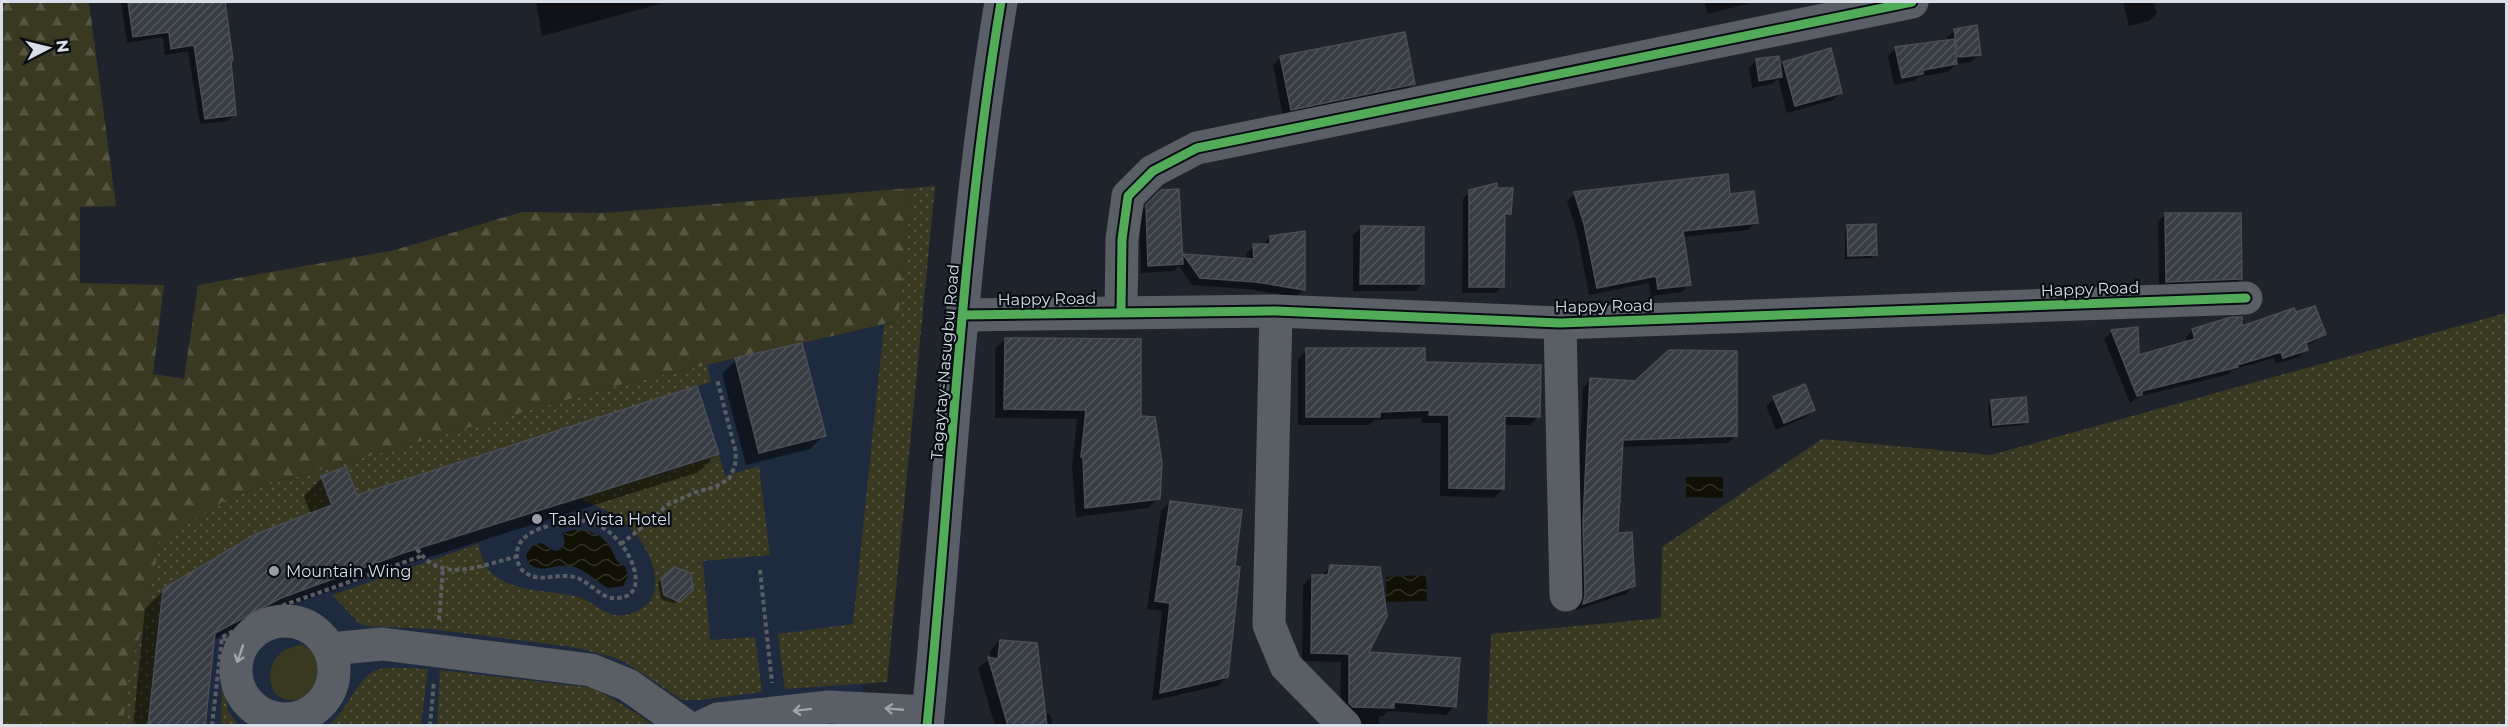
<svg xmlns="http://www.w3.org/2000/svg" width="2508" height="727" viewBox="0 0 2508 727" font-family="Montserrat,sans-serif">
<defs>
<pattern id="grass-dots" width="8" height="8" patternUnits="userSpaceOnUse" patternTransform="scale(1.5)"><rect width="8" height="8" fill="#393921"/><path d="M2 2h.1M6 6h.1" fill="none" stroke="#555541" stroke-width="1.8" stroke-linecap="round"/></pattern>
<pattern id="forest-firs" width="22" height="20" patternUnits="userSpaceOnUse" patternTransform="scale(1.5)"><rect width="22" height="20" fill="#393921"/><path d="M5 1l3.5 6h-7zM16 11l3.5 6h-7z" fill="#555541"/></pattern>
<pattern id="water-waves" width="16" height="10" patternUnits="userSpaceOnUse" patternTransform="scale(1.5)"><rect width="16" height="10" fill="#101004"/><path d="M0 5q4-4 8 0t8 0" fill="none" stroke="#323229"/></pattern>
<pattern id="building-hatch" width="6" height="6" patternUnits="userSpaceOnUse" patternTransform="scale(1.5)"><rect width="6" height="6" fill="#373c43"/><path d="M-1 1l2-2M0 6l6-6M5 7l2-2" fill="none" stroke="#53585e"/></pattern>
</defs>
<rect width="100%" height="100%" fill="#1f232c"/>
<path fill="#1e2a3d" d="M898 321 859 725 123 726 159 542 233 495 611 387Z"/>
<path fill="url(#grass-dots)" d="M935 186 887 682 785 689 778 634 853 624 884 325 898 321 912 188Z
M2506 313V725H1487L1491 634 1661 618 1662 547 1822 439 1991 455Z
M707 365 711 382 357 495 321 477 332 505 256 534 163 589 148 725 123 726 130 665 147 615 159 542 233 495 611 387Z
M719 454 725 476 759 466 770 555 703 561 710 640 755 637 762 692 698 700H682L625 662 610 656 572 647 431 629 367 626 359 623 332 595 478 544C481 552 483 563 488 569 511 596 555 588 583 599 597 605 609 618 625 615 676 605 653 549 627 525 613 512 596 506 579 498Z
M405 668 428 669 421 725H328C348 711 356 678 377 670 385 667 396 669 405 668Z
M440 670 594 688 641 716 651 725 437 726Z
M222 673 228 711 238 725H221Z"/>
<path fill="url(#forest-firs)" d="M2 2H89L116 206 80 207V283L164 285 153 374 184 379 198 285 395 250 522 212 604 213 912 188 898 321 611 387 233 495 159 543 147 615 130 665 123 725H2Z"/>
<path fill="#393921" d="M301 645C337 651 311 720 277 695 273 692 272 688 271 683 267 662 280 648 301 645Z"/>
<path fill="url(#water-waves)" d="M1686 477H1723V498L1686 497Z
M573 530H585L600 536 609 545 617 561 625 567 628 576 623 586 608 588C594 580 586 569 570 566 554 563 543 575 528 563L526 555 533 545 541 543 554 551 560 550 565 543 563 533Z
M1426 575 1427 601 1386 602V577Z"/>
<path fill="#0007" d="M121 2H223L231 60 229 62 235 115 228 121 200 124 188 51 165 55 163 37 127 43Z
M536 2H667L542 36Z
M1705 2H1750L1747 4 1707 14Z
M2123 2H2154L2157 13 2149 21 2129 26Z
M1955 30 1979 54 1971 62 1956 64 1948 72 1918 77 1914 81 1894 85 1888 56 1895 49 1948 41 1947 38Z
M1281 58 1413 84 1406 92 1283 117 1273 65Z
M1757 60 1779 68 1783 63 1841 93 1833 100 1787 113 1778 79 1772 84 1752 88 1749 68Z
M1161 191 1181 258 1184 256 1247 260 1246 254 1254 246H1262L1270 237 1303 290 1296 297 1247 289 1192 285 1179 266 1174 271 1141 273 1139 214Z
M1470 192 1509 214 1503 220 1502 286 1496 293H1462L1463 199Z
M1575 194 1729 196 1756 222 1748 230 1682 237 1689 284 1682 292 1651 296 1649 283 1589 295 1577 233 1567 201Z
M2166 214 2240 279 2233 286 2159 289 2158 222Z
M1848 227 1875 254 1872 258 1845 259V230Z
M1361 228 1423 284 1415 291H1353V235Z
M2295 314 2324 334 2316 341 2305 346 2306 349 2299 357 2276 364 2274 358 2232 370 2229 374 2138 397 2130 403 2104 339 2112 332 2138 357 2187 342 2186 337 2193 330 2241 328Z
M1005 339 1139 418 1158 498 1148 508 1076 517 1072 466 1077 419 995 418V349Z
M1307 350 1424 364 1539 416 1530 425H1503V489L1494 498 1440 496 1441 423H1421V418L1374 420 1369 425H1298V359Z
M736 360 824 435 810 449 746 465 722 374Z
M1591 380 1736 435 1728 443 1621 447 1617 534 1634 586 1626 594 1576 610V530L1583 388Z
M1774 399 1814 410 1806 417 1776 430 1766 406Z
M1992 402 2027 421 2023 425 1990 428 1988 405Z
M717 454 699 472 398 567 261 616 212 641 203 726H133L145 609 164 590 311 515 304 496 322 478 356 497Z
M1170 502 1233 567 1227 677 1218 686 1152 701 1162 611 1147 609 1161 511Z
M1330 567 1367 653 1455 706 1446 715 1388 711 1383 716H1379V726H1350L1340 713 1341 662 1302 661 1303 585 1312 576H1322Z
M662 579 692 590 675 604 661 599 658 583Z
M1000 641 1044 715 1050 714 1053 726H995L978 668 990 659V651Z"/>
<path fill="url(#building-hatch)" stroke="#4a4e56" stroke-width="1.5" d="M128 2H225L233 60 231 61 236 115 205 119 194 45 171 49 169 32 133 37Z
M1977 25 1981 55 1958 57 1954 29Z
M1405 32 1415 84 1291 110 1280 56Z
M1954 39 1957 64 1923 70V74L1902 78 1895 47Z
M1831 48 1842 93 1795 106 1783 62Z
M1779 56 1782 77 1759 81 1756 59Z
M1728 174 1730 194 1754 191 1758 223 1683 231 1691 285 1658 289 1656 276 1597 288 1584 224 1574 192Z
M1497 183V188H1513L1511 214H1505L1504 287H1469V190Z
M1179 189 1183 264 1148 266 1146 205 1161 190Z
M2165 213H2241L2242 279 2166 282Z
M1876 224 1877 255 1848 256 1847 225Z
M1361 226 1424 227V284H1360Z
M1305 231V290L1256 282 1200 278 1183 254 1254 259 1253 244H1270V236Z
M2315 306 2326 334 2306 343 2308 350 2283 358 2281 352 2237 365 2238 367 2142 391V395L2137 396 2111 330 2138 327 2139 355 2195 339 2192 329 2231 317H2242V326L2294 308 2296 312Z
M1005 338 1141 339V416L1155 417 1162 463 1160 499 1085 508 1083 457H1081L1086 410 1004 409Z
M802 343 826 436 759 453 735 358Z
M1306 348H1425V362L1541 365 1540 417 1505 416 1504 489 1449 488V415H1429L1430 410 1380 412V417H1306Z
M1669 350 1737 351V436L1623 440 1618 533 1632 532 1635 586 1583 604 1585 595 1583 522 1590 378 1635 381Z
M1805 384 1815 410 1784 423 1773 397Z
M697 386 719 454 403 553 281 598 215 633 205 726H148L163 589 256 534 332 505 321 476 346 467 357 495Z
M2026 397 2028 422 1993 425 1991 400Z
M1170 501 1242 510 1235 566 1240 567 1228 677 1160 693 1170 603 1155 601Z
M1330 565 1380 567 1387 616 1369 652 1460 658 1456 707 1394 702V708L1353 707 1349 703V654L1311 653 1312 575H1328Z
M674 567 691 573 693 590 680 602 664 595 661 578Z
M1000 640 1037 643 1047 726H1008L988 657 998 659Z"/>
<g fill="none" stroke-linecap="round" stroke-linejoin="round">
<path stroke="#5a5e64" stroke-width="4" stroke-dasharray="4.5 3" stroke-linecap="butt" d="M573 521C581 521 588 520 596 524 605 528 615 536 621 544 634 559 648 597 617 598 599 600 589 577 568 576 549 575 535 584 520 568 505 533 547 525 573 521Z
M621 544 654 518 667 505 696 492 715 487 729 479 735 466 736 453 717 379
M417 549C442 585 480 565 516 557
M760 570 772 683
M439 620 443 570
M223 638 232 642 239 652
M212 726 222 637 284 605 422 556
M251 726 263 714
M430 726 434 681"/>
<path stroke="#5a5e65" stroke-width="33" d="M1276 311 1269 625 1286 666 1345 726
M1121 313 1122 239 1128 196 1153 171 1197 148 1912 2
M963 315 1276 311 1560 323 2246 298
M1560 323 1566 595
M236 670a49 49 0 1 1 98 0a49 49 0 1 1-98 0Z
M330 649 382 644 591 670 628 685 686 726
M703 726 718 719 829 707 928 712"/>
<path stroke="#5a5e68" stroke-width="33" d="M927 726C951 485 961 240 1001 2"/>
<defs>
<path id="cycleway" d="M1121 313 1122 239 1128 196 1153 171 1197 148 1912 2
M963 315 1276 311 1560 323 2246 298
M927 726C951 485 961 240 1001 2"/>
</defs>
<use href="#cycleway" stroke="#080c13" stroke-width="13"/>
<use href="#cycleway" stroke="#51ab58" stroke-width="9"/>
</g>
<defs><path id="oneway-shaft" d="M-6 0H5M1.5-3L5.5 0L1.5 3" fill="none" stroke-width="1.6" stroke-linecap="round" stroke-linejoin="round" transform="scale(1.5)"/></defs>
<g stroke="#9fa5ae">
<use href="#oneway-shaft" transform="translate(240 654) rotate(109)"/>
<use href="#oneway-shaft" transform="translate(894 709) rotate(-175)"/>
<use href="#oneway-shaft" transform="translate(802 710) rotate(173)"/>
</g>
<g fill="#979da7" stroke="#080c13" stroke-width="2">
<circle cx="537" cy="519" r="6"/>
<circle cx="274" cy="571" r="6"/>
</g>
<g text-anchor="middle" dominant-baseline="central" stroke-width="4.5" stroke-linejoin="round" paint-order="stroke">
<g font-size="16" fill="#d8dfe9" stroke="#080c13">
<text transform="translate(2090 289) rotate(-2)">Happy Road</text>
<text transform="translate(1047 299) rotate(-1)">Happy Road</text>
<text transform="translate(1604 306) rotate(-1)">Happy Road</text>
<text transform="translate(945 362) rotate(-85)">Tagaytay-Nasugbu Road</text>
</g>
<g font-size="16" fill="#d8dfe9" stroke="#080c13" text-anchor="start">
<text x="549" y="519">Taal Vista Hotel</text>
<text x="286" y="571">Mountain Wing</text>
</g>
</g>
<rect width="2508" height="727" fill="none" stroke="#d8dfe9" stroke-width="6"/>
<g transform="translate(48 48) rotate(83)" stroke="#080c13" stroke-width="4.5" paint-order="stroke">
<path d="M0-4.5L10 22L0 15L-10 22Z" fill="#d8dfe9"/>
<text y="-9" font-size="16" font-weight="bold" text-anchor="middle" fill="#d8dfe9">N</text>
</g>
</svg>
